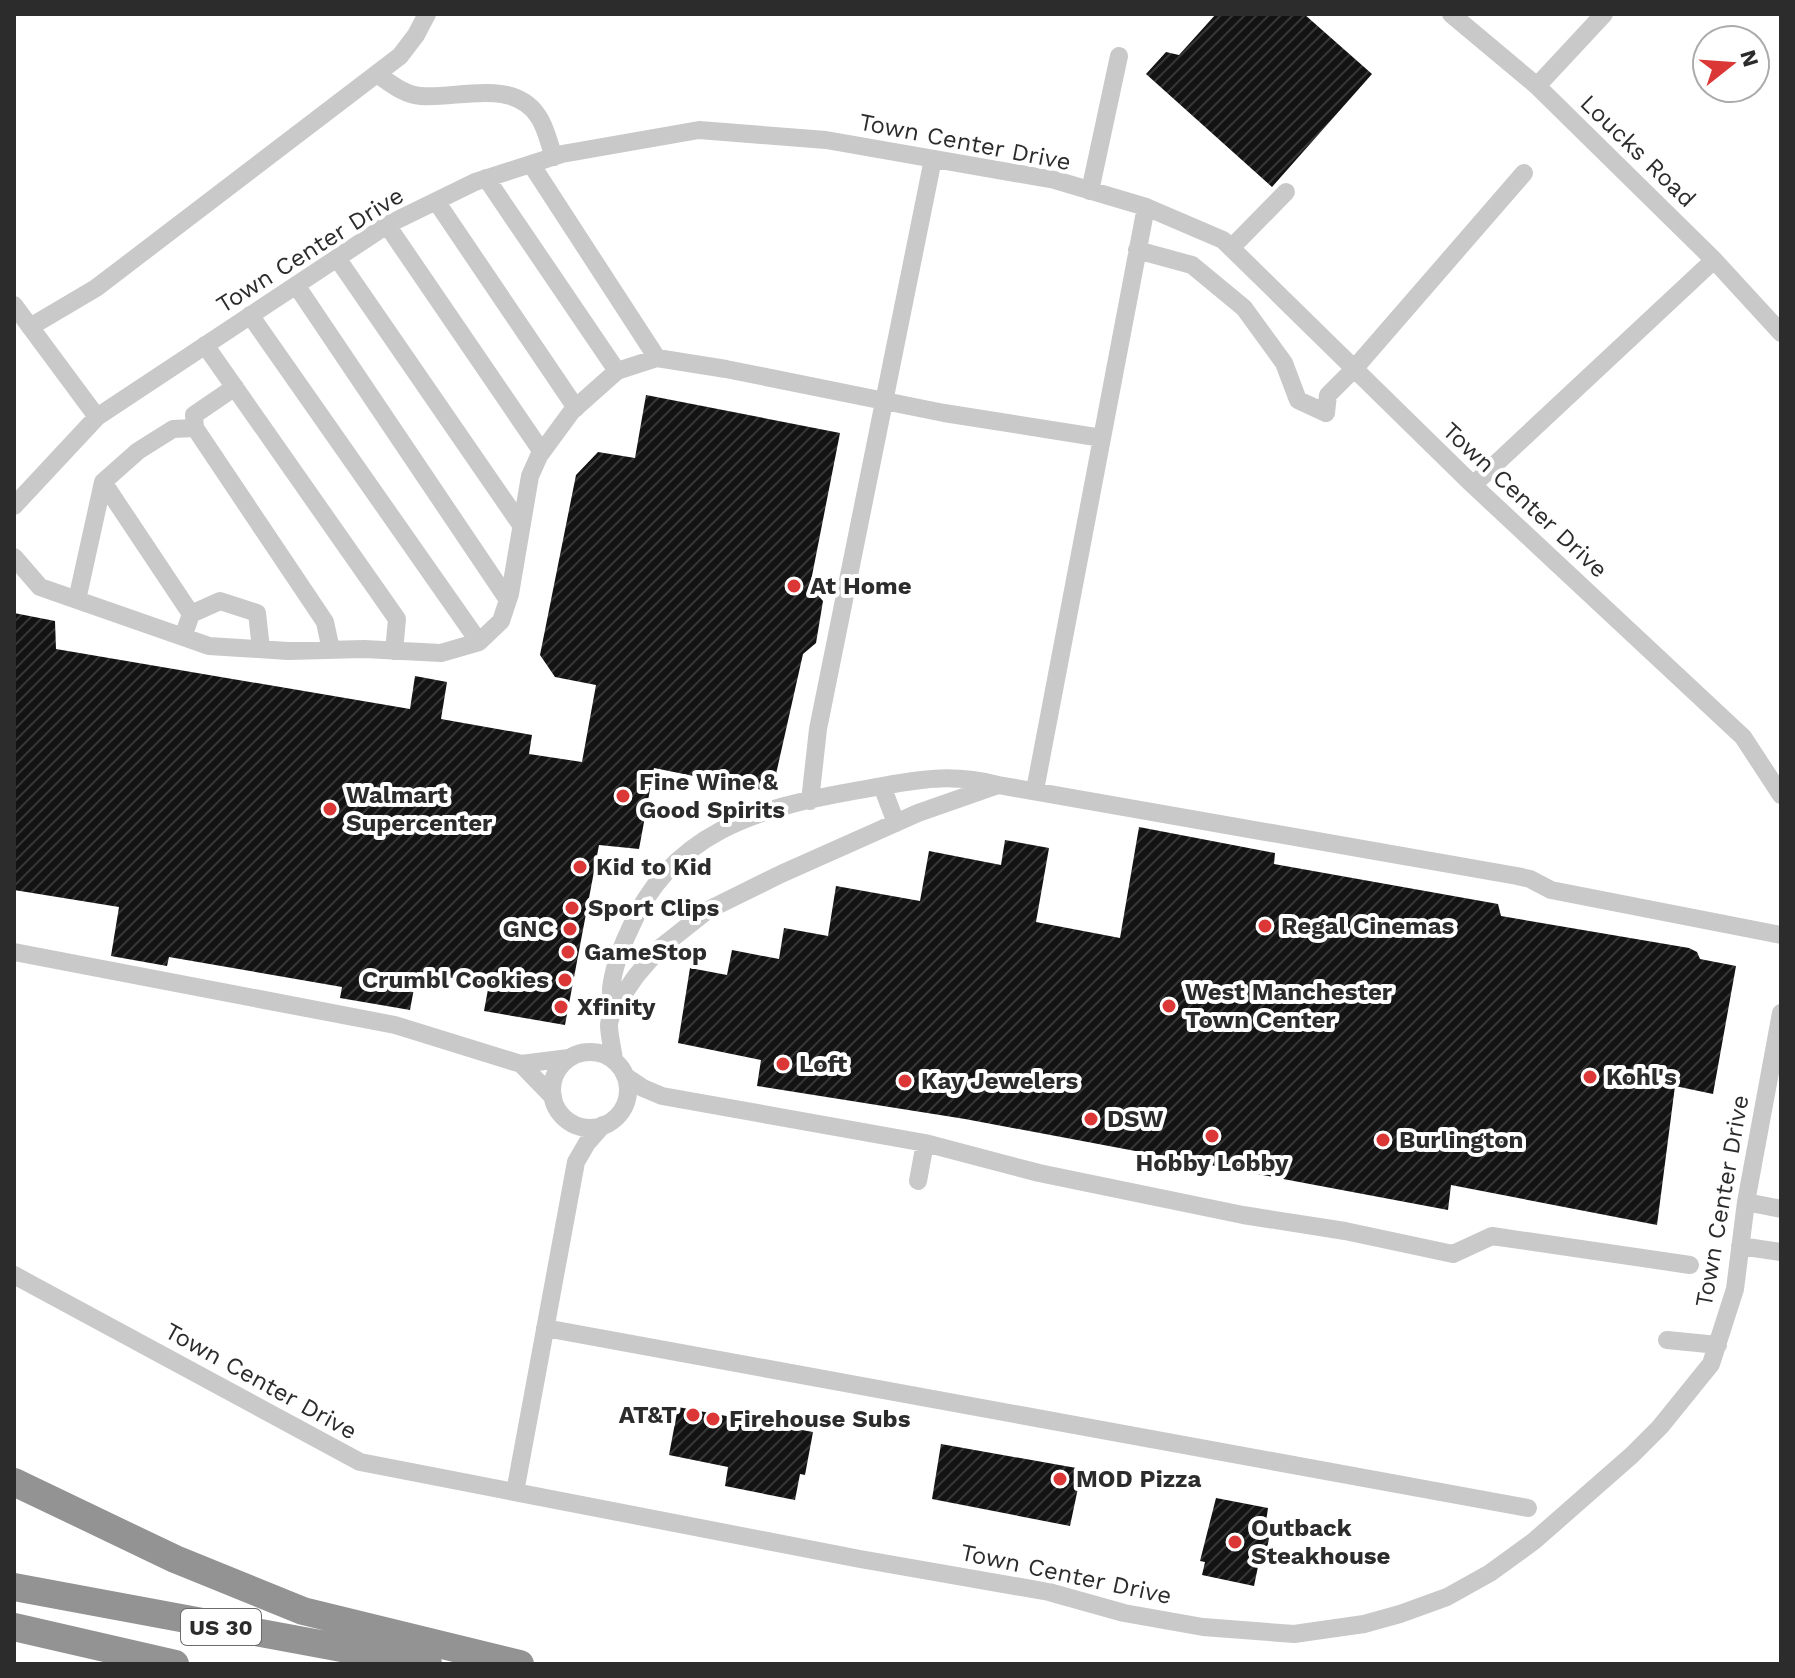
<svg xmlns="http://www.w3.org/2000/svg" width="1795" height="1678" viewBox="0 0 1795 1678" font-family="'Work Sans',sans-serif">
<defs>
<pattern id="building-hatch" width="6" height="6" patternUnits="userSpaceOnUse" patternTransform="scale(2)"><rect width="6" height="6" fill="#131313"/><path d="M-1 1l2-2M0 6l6-6M5 7l2-2" fill="none" stroke="#363636"/></pattern>
</defs>
<rect width="100%" height="100%" fill="#fff"/>
<path fill="url(#building-hatch)" d="M1216 14H1304L1372 74 1272 187 1146 74 1166 52 1179 55Z
M646 395 840 433 810 586 823 601 816 643 803 654 772 792 654 768 639 849 599 845 565 1025 484 1011 489 984 417 972 410 1010 340 998 342 987 169 957 167 966 111 956 119 907 14 890V613L55 621 56 649 410 709 415 676 447 682 441 719 532 735 529 754 582 762 596 685 555 677 540 655 576 475 598 452 635 458Z
M1139 827 1275 853 1274 864 1498 904 1501 916 1689 948 1697 952 1700 959 1736 966 1713 1094 1675 1086 1657 1225 1451 1185 1448 1210 965 1119 757 1086 761 1060 678 1043 690 968 727 975 732 950 779 959 784 928 828 936 836 886 920 901 929 851 1001 865 1005 840 1049 848 1036 922 1120 938Z
M678 1407 813 1432 805 1475 800 1474 795 1500 725 1486 728 1467 669 1455Z
M941 1444 1082 1469 1070 1526 932 1499Z
M1216 1498 1268 1508 1266 1522 1272 1524 1266 1553 1261 1552 1254 1586 1202 1575 1205 1562 1200 1561Z"/>
<g fill="none" stroke-linecap="round" stroke-linejoin="round">
<path stroke="#c9c9c9" stroke-width="18" d="M1451 14 1537 86 1714 260 1781 333
M377 74C390 83 404 95 421 96 458 99 513 78 538 116 546 127 549 144 554 157
M1537 86 1604 14
M531 164 657 358
M486 178 617 371
M1090 191 1119 56
M436 201 576 408
M387 225 542 452
M1231 248 1286 192
M1137 250 1192 265 1244 308 1284 363 1298 400 1326 413 1328 395 1354 369 1524 173
M337 258 521 525
M296 285 508 600
M14 305 97 417
M250 315 479 642
M30 327 96 288 400 56 416 35 427 14
M205 345 397 619 394 651
M195 428 194 415 235 387
M103 482 191 614 183 637
M1473 485 1714 260
M14 506 97 417 387 225 475 182 562 154 699 130 826 140 1055 180 1146 207 1223 240 1473 485 1743 737 1781 795
M14 557 40 587 209 646 288 651 364 649 441 653 479 642 501 621 510 594 530 476 539 456 572 411 617 371 657 358 726 369 944 413 1102 438
M77 600 103 482 138 451 173 429 195 428 325 622 331 650
M191 614 220 601 257 613 261 649
M882 786 896 823
M1035 790 1146 207
M810 801 818 729 933 159
M14 952 395 1025 521 1064 569 1058
M612 1011 636 976 660 948 708 910 781 874 918 813 998 785
M552 1090a38 38 0 1 1 76 0a38 38 0 1 1-76 0Z
M614 1061C613 1049 609 1036 609 1025 609 1021 611 1017 612 1013 613 1005 611 997 611 989 613 970 621 948 629 931 670 833 757 808 854 791 906 782 945 771 998 785L1517 876 1530 879 1551 890 1781 935
M521 1064 553 1097
M625 1076 643 1088 662 1096 925 1143 918 1181
M925 1143 1039 1173 1243 1215 1345 1231 1453 1254 1492 1236 1690 1265
M1746 1202 1781 1209
M1740 1246 1781 1252
M14 1275 360 1462 860 1559 1049 1592 1124 1613 1203 1627 1294 1634 1364 1624 1400 1614 1447 1597 1490 1573 1534 1541 1632 1455 1660 1427 1711 1364 1735 1289 1746 1202 1781 1013
M545 1328 1528 1508
M1667 1340 1718 1345
M515 1492 576 1162 587 1143 603 1125"/>
<path stroke="#939393" stroke-width="28" d="M14 1482 175 1559 303 1611 520 1664
M14 1587 428 1664
M14 1627 175 1664"/>
</g>
<g fill="#db3736" stroke="#fff" stroke-width="3">
<circle cx="794" cy="586" r="8"/>
<circle cx="623" cy="796" r="8"/>
<circle cx="330" cy="809" r="8"/>
<circle cx="580" cy="867" r="8"/>
<circle cx="572" cy="908" r="8"/>
<circle cx="1265" cy="926" r="8"/>
<circle cx="570" cy="929" r="8"/>
<circle cx="568" cy="952" r="8"/>
<circle cx="565" cy="980" r="8"/>
<circle cx="1169" cy="1006" r="8"/>
<circle cx="561" cy="1007" r="8"/>
<circle cx="783" cy="1064" r="8"/>
<circle cx="1590" cy="1077" r="8"/>
<circle cx="905" cy="1081" r="8"/>
<circle cx="1091" cy="1119" r="8"/>
<circle cx="1212" cy="1136" r="8"/>
<circle cx="1383" cy="1140" r="8"/>
<circle cx="693" cy="1415" r="8"/>
<circle cx="713" cy="1419" r="8"/>
<circle cx="1060" cy="1479" r="8"/>
<circle cx="1235" cy="1542" r="8"/>
</g>
<g text-anchor="middle" dominant-baseline="central" stroke-width="8" stroke-linejoin="round" paint-order="stroke">
<rect fill="#fff" stroke="#6b6b6b" stroke-width="2" x="181" y="1609" width="80" height="36" rx="6"/>
<g font-size="22" font-weight="bold" fill="#2c2c2c">
<text x="221" y="1627">US 30</text>
</g>
<g font-size="24" fill="#2c2c2c" stroke="#fff">
<text transform="translate(965 142) rotate(11)">Town Center Drive</text>
<text transform="translate(1638 151) rotate(44)">Loucks Road</text>
<text transform="translate(310 250) rotate(-32)">Town Center Drive</text>
<text transform="translate(1525 500) rotate(43)">Town Center Drive</text>
<text transform="translate(1722 1201) rotate(-80)">Town Center Drive</text>
<text transform="translate(261 1381) rotate(29)">Town Center Drive</text>
<text transform="translate(1066 1574) rotate(12)">Town Center Drive</text>
</g>
<g font-size="24" font-weight="bold" fill="#2c2c2c" stroke="#fff" text-anchor="start">
<text x="810" y="586">At Home</text>
<text x="639" y="782">Fine Wine &amp;<tspan x="639" dy="28">Good Spirits</tspan></text>
<text x="346" y="795">Walmart<tspan x="346" dy="28">Supercenter</tspan></text>
<text x="596" y="867">Kid to Kid</text>
<text x="588" y="908">Sport Clips</text>
<text x="1281" y="926">Regal Cinemas</text>
<text x="554" y="929" text-anchor="end">GNC</text>
<text x="584" y="952">GameStop</text>
<text x="549" y="980" text-anchor="end">Crumbl Cookies</text>
<text x="1185" y="992">West Manchester<tspan x="1185" dy="28">Town Center</tspan></text>
<text x="577" y="1007">Xfinity</text>
<text x="799" y="1064">Loft</text>
<text x="1606" y="1077">Kohl's</text>
<text x="921" y="1081">Kay Jewelers</text>
<text x="1107" y="1119">DSW</text>
<text x="1399" y="1140">Burlington</text>
<text x="1212" y="1163" text-anchor="middle">Hobby Lobby</text>
<text x="677" y="1415" text-anchor="end">AT&amp;T</text>
<text x="729" y="1419">Firehouse Subs</text>
<text x="1076" y="1479">MOD Pizza</text>
<text x="1251" y="1528">Outback<tspan x="1251" dy="28">Steakhouse</tspan></text>
</g>
</g>
<rect width="1795" height="1678" fill="none" stroke="#2c2c2c" stroke-width="32"/>
<g transform="translate(1731 64) rotate(73)"><circle r="38" fill="#ffffff" stroke="#ababab" stroke-width="2"/>
<path d="M0-6L14 30L0 20L-14 30Z" fill="#db3736"/>
<text y="-12" font-size="22" font-weight="bold" text-anchor="middle" fill="#2c2c2c">N</text>
</g>
</svg>
